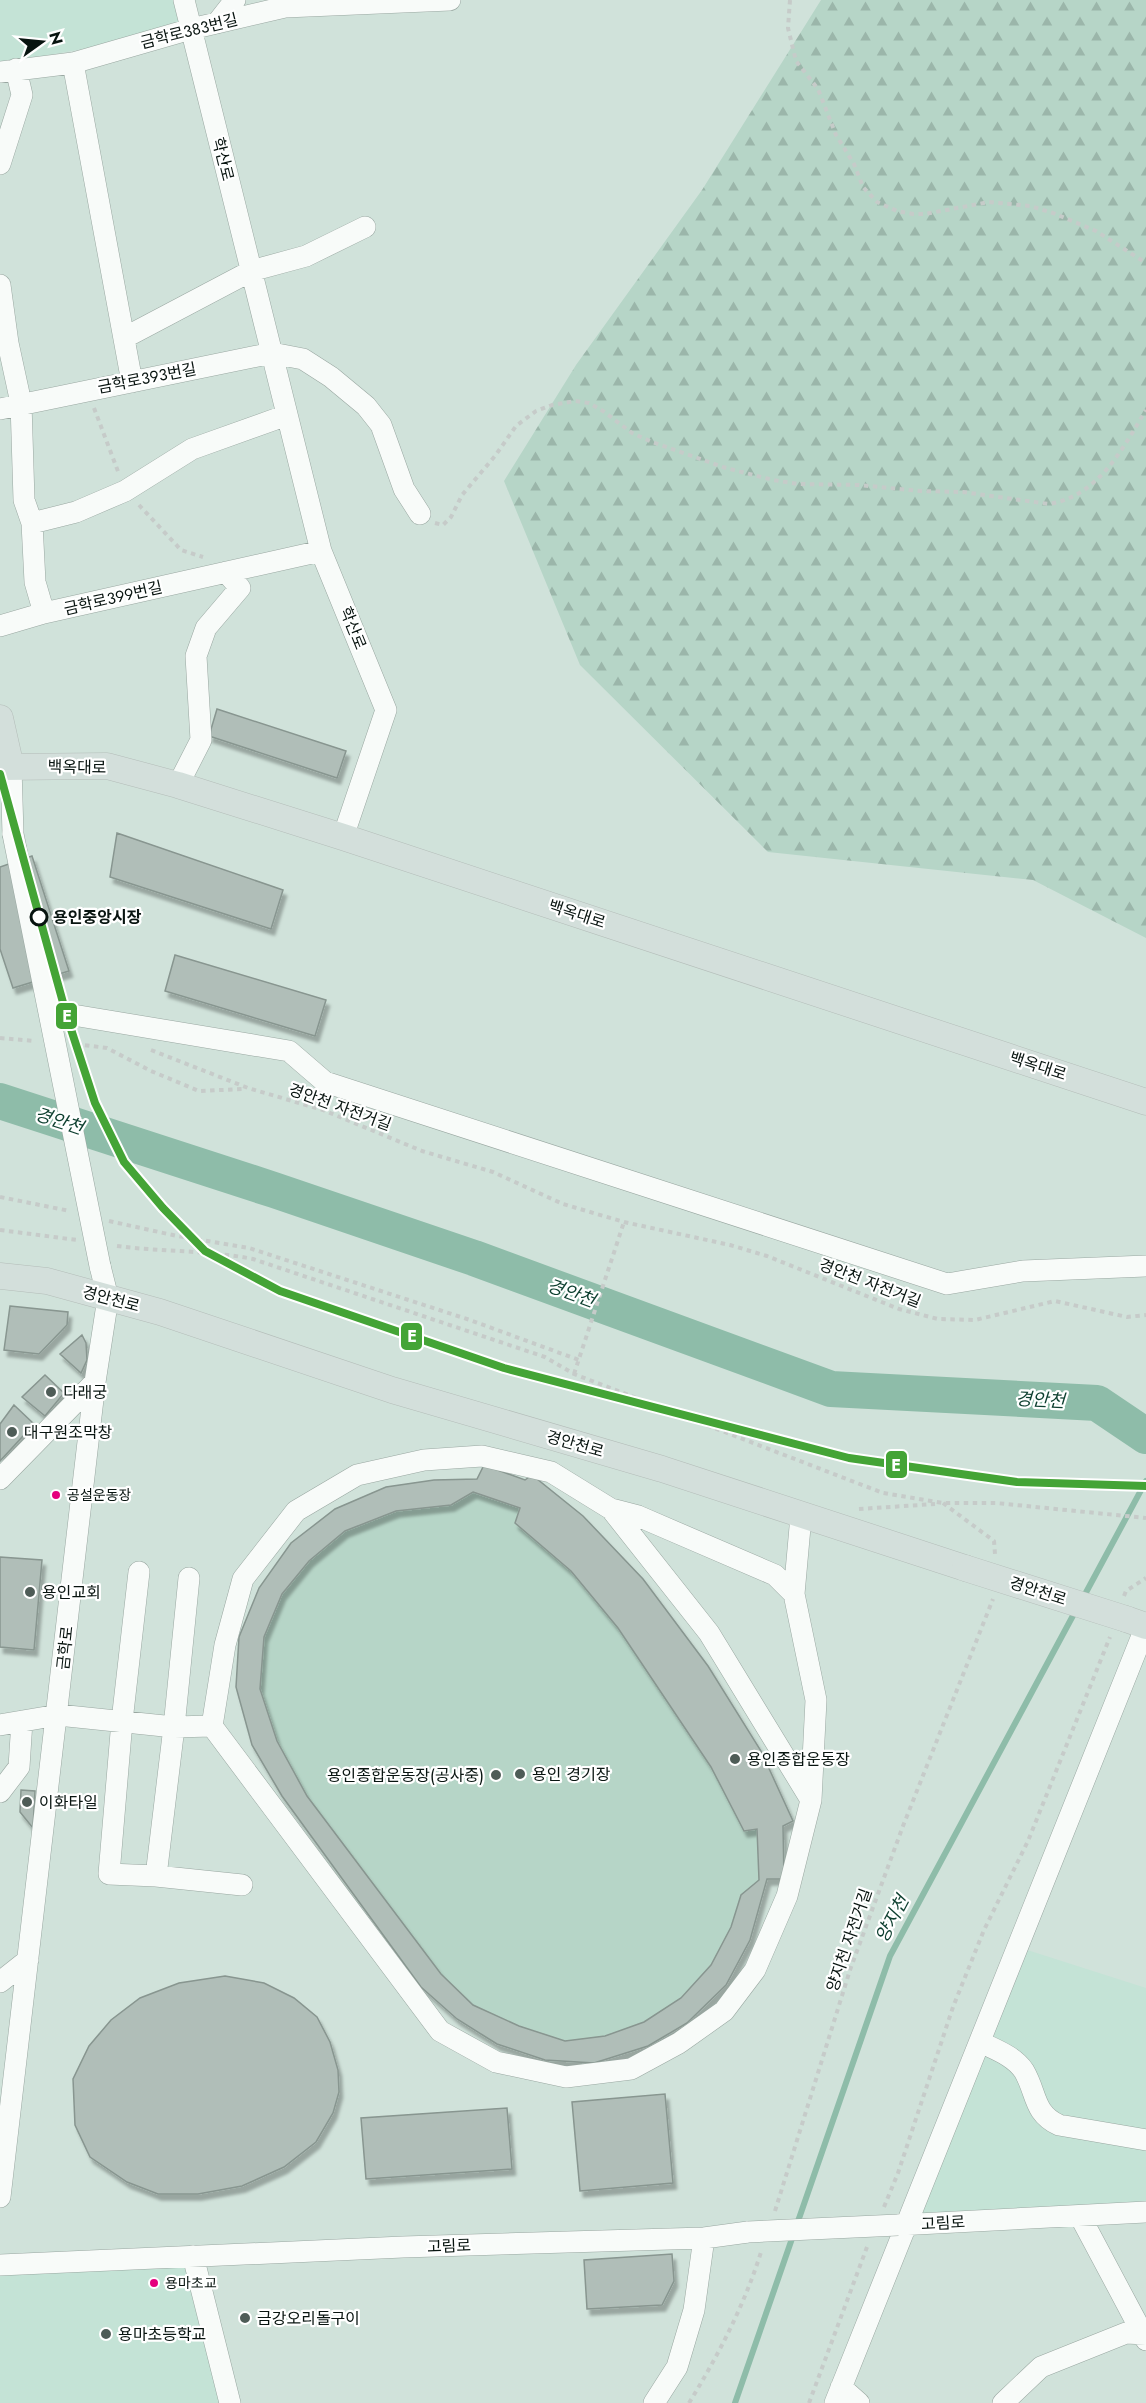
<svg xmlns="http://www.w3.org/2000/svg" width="1146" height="2403" viewBox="0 0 1146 2403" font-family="Jost,'Noto Sans KR',sans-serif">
<defs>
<pattern id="forest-firs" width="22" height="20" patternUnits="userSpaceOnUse" patternTransform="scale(1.5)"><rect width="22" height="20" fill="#b6d5c7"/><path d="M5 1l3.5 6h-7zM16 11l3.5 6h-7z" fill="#9bb6aa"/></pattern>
<filter id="shadow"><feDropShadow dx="3.5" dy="6" stdDeviation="1.5" flood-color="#0004"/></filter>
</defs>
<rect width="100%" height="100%" fill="#d0e2da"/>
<path fill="#c4e3d6" d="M0 0H184L191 29 0 64Z
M1018 1947 1146 1988V2211L908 2225Z
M193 2256 230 2403H0V2265Z"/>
<path fill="url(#forest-firs)" d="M821 0H1146V938L1033 880 768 852 580 665 504 481 576 365 702 190Z"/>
<path fill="#b6d5c7" d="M484 1465 524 1480 532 1475 583 1516 643 1579 708 1666 761 1751 793 1821 783 1826 784 1879H767L750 1940 726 1985 687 2023 594 2063 545 2060 497 2044 457 2019 421 1987 282 1796 252 1745 236 1687 239 1637 259 1588 291 1543 335 1509 386 1487 434 1480 477 1479Z"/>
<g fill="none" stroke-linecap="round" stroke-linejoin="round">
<path stroke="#8ebca9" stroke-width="6" d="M1083 1598 1146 1481
M735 2403 890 1956 1076 1610"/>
<path stroke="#8ebca9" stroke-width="36" d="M0 1101 274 1190 474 1258 831 1389 1097 1403 1146 1436"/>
</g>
<path fill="#b0beb8" stroke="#889690" stroke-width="1.5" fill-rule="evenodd" filter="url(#shadow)" d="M217 709 346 751 337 778 209 736Z
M117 833 283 890 271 929 110 877Z
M32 856 69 971 13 988 0 949V867Z
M175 955 326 1000 315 1036 165 991Z
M10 1306 68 1312 67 1325 39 1354 4 1350Z
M82 1335 86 1343 87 1360 81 1373 60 1354Z
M45 1375 64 1393 45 1416 22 1397Z
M14 1405 34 1424 0 1461V1424Z
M484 1465 525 1480 532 1475 583 1516 643 1579 708 1666 761 1751 793 1821 783 1826 784 1879H767L750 1940 726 1985 687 2023 648 2046 594 2063 545 2060 497 2044 457 2019 421 1987 282 1796 252 1745 236 1687 239 1637 259 1588 291 1543 335 1509 386 1487 434 1480 477 1479ZM473 1492 520 1508 515 1523 571 1571 618 1628 711 1767 744 1831 757 1829 759 1880 741 1895 731 1927 711 1965 681 1998 644 2022 605 2036 565 2041 519 2026 473 2005 441 1974 307 1796 277 1741 260 1689 264 1637 282 1594 309 1561 345 1531 396 1511 451 1505Z
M0 1557 42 1560 34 1650 0 1647Z
M21 1790 35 1791 33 1828 20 1812Z
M225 1976 264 1983 294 1998 317 2017 330 2042 338 2070 339 2092 333 2113 316 2142 284 2167 242 2186 198 2194H158L127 2182 90 2157 75 2125 73 2079 89 2046 111 2020 140 1998 179 1983Z
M665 2094 673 2183 580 2191 572 2102Z
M507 2108 512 2169 366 2179 361 2118Z
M672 2254 674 2281 662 2305 587 2309 584 2260Z"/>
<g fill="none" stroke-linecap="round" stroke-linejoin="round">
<defs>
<path id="minor" d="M184 0 321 551 386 710 343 837
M217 23 235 0
M73 63 132 382
M0 72 73 63 191 29 285 7 450 0
M0 164 22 95 16 69
M0 285 8 343 21 403 24 500 32 523 35 582 44 613
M124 338 251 271 306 256 365 227
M0 409 272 353 303 359 331 377 366 406 381 425 404 489 420 514
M32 523 76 512 125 491 192 449 287 415
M0 626 44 613 321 551
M11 767 13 834
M178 785 201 740 196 656 206 628 240 588 226 572
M49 1011 289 1051 325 1082 947 1284 1023 1271 1146 1266
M0 1479 95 1382
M611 1509 709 1633 811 1800
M139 1572 122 1721 109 1874 156 1876 242 1885
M794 1594 816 1700 811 1800 787 1896 755 1970 724 2011 679 2043 631 2069 566 2077 496 2062 440 2031 212 1726 225 1645 243 1579 296 1511 357 1475 424 1460 482 1456 551 1472 611 1509 638 1516 775 1575 794 1594 801 1516
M0 1725 58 1715 174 1727 212 1726
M0 1792 19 1767 22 1721
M156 1876 174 1727 189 1578
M0 1982 28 1960
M980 2042C996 2050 1014 2056 1024 2071 1037 2093 1033 2113 1059 2125L1146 2140
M0 2197 95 1382 108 1298 100 1266
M1080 2216 1146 2340
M898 2225 1146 2212
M193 2256 230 2403
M0 2265 403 2247 704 2238 748 2232
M841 2387 859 2403
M654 2403 677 2367 694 2310 704 2238
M835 2403 1146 1626
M1003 2403 1041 2367 1126 2333 1146 2334"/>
<path id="major" d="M0 718 11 767
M0 767 107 766 178 785 343 837 1146 1102
M0 1276 47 1281 160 1312 392 1390 662 1469 965 1568
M1126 1619 1146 1626"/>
</defs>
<use href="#minor" stroke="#99a7a1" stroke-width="22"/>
<use href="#major" stroke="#b4bdb9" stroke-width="27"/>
<path stroke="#c6cbc9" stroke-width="4" stroke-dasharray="4.5 4.5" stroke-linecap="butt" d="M790 0 788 28 796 61 818 89 836 135 854 164 863 187 877 202 897 211 913 214H925L989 202 1030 206 1053 213 1096 231 1146 263
M94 408 119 474
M139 505 181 550 203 557
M435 523 443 525 451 517 462 495 495 456 516 426 536 411 552 405 575 401 589 403 603 411 632 433 652 442 726 468 773 480 798 484 859 485 920 491 963 492 1049 504C1098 496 1122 450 1146 410
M0 1038 35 1041
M76 1044 107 1048 151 1071 199 1091 244 1089
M151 1050 248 1088 323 1110 422 1151 493 1172 563 1204 624 1222 730 1245 767 1256 899 1309 938 1319 975 1320 1055 1301 1127 1317 1146 1315
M0 1197 70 1211
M109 1221 177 1236 249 1248 470 1320 579 1360
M0 1230 77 1240
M117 1246C162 1252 208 1250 253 1259L545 1357 574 1374 883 1493 943 1503H996L1146 1518
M574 1374 624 1222
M943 1503 994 1541 995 1554
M859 1509 935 1504
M1124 1596 1126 1591 1146 1578
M884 2207 898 2173 953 2007 984 1930 1028 1841 1110 1637
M775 2211 850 1970 903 1826 993 1599
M689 2403C719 2354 745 2304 762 2249
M809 2403 867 2247"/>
<use href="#minor" stroke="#f8fbf9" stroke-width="21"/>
<use href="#major" stroke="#d3dfdb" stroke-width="26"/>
<defs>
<path id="minor-bridge" d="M13 834 100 1266
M748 2232 898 2225"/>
<path id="major-bridge" d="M965 1568 1126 1619"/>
</defs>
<use href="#minor-bridge" stroke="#99a7a1" stroke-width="22" stroke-linecap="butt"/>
<use href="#major-bridge" stroke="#b4bdb9" stroke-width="27" stroke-linecap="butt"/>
<use href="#minor-bridge" stroke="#f8fbf9" stroke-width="21"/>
<use href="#major-bridge" stroke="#d3dfdb" stroke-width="26"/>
<defs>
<path id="rail-1" d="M0 774 67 1017 95 1103 124 1162 163 1208 205 1251 280 1291 504 1368 849 1458 1017 1482 1146 1486"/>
</defs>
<use href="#rail-1" stroke="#fff" stroke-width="12"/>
<use href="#rail-1" stroke="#44a436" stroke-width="8"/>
</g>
<circle fill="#fff" stroke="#081410" stroke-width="3" cx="39" cy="917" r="8"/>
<g fill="#4e5c57" stroke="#fff" stroke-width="2">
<circle cx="51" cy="1392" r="6"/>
<circle cx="12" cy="1432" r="6"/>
<circle cx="30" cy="1592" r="6"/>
<circle cx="735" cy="1759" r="6"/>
<circle cx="520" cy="1774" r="6"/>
<circle cx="496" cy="1775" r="6"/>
<circle cx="27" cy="1802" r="6"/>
<circle cx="245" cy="2318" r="6"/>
<circle cx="106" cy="2334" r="6"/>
</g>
<g fill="#e5007d" stroke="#fff" stroke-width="2">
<circle cx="56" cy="1495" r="5"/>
<circle cx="154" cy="2283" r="5"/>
</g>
<g text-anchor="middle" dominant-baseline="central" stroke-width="4.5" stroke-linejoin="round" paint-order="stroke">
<g font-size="14" fill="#081410" stroke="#fff" text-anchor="start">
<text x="67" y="1495">공설운동장</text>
<text x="165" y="2283">용마초교</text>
</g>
<g font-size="16" fill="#081410" stroke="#fff">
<text transform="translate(189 31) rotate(-14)">금학로383번길</text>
<text transform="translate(223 159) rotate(76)">학산로</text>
<text transform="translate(147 378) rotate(-11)">금학로393번길</text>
<text transform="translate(113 598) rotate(-13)">금학로399번길</text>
<text transform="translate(353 628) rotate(68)">학산로</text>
<text transform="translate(77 767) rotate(1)">백옥대로</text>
<text transform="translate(577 914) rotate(18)">백옥대로</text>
<text transform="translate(1038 1066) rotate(18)">백옥대로</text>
<text transform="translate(340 1107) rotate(20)">경안천 자전거길</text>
<text transform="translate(870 1283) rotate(21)">경안천 자전거길</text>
<text transform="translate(111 1299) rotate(15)">경안천로</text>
<text transform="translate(575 1444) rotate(16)">경안천로</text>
<text transform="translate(1038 1591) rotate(18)">경안천로</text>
<text transform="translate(65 1648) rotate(-84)">금학로</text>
<text transform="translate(849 1940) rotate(-71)">양지천 자전거길</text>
<text transform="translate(943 2223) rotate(-3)">고림로</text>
<text transform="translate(449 2246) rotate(-2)">고림로</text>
</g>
<g font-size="16" font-weight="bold" fill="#081410" stroke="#fff" text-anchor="start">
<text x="53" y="917">용인중앙시장</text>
</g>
<g font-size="16" fill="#081410" stroke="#fff" text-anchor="start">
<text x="63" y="1392">다래궁</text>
<text x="24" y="1432">대구원조막창</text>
<text x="42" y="1592">용인교회</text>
<text x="747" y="1759">용인종합운동장</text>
<text x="532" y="1774">용인 경기장</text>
<text x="484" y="1775" text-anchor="end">용인종합운동장(공사중)</text>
<text x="39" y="1802">이화타일</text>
<text x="257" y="2318">금강오리돌구이</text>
<text x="118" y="2334">용마초등학교</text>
</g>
<g font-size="18" font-style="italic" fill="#0d3f2f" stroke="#fff">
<text transform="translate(59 1121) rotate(18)">경안천</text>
<text transform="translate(571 1293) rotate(20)">경안천</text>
<text transform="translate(1040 1400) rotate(3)">경안천</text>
<text transform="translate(892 1919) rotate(-62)">양지천</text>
</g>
</g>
<g stroke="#fff" stroke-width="2">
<rect x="55" y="1002" width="23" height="28" rx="6" fill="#44a436"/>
<rect x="400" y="1322" width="23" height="29" rx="6" fill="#44a436"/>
<rect x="885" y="1450" width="23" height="29" rx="6" fill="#44a436"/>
</g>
<g font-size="16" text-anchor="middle" font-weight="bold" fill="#fff">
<text x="67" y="1022">E</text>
<text x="412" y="1342">E</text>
<text x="896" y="1471">E</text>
</g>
<g transform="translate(42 42) rotate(75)" stroke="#ffffff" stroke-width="4.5" paint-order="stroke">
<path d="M0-4.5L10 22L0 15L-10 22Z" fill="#081410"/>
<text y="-9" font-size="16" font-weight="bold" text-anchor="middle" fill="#081410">N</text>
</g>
</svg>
